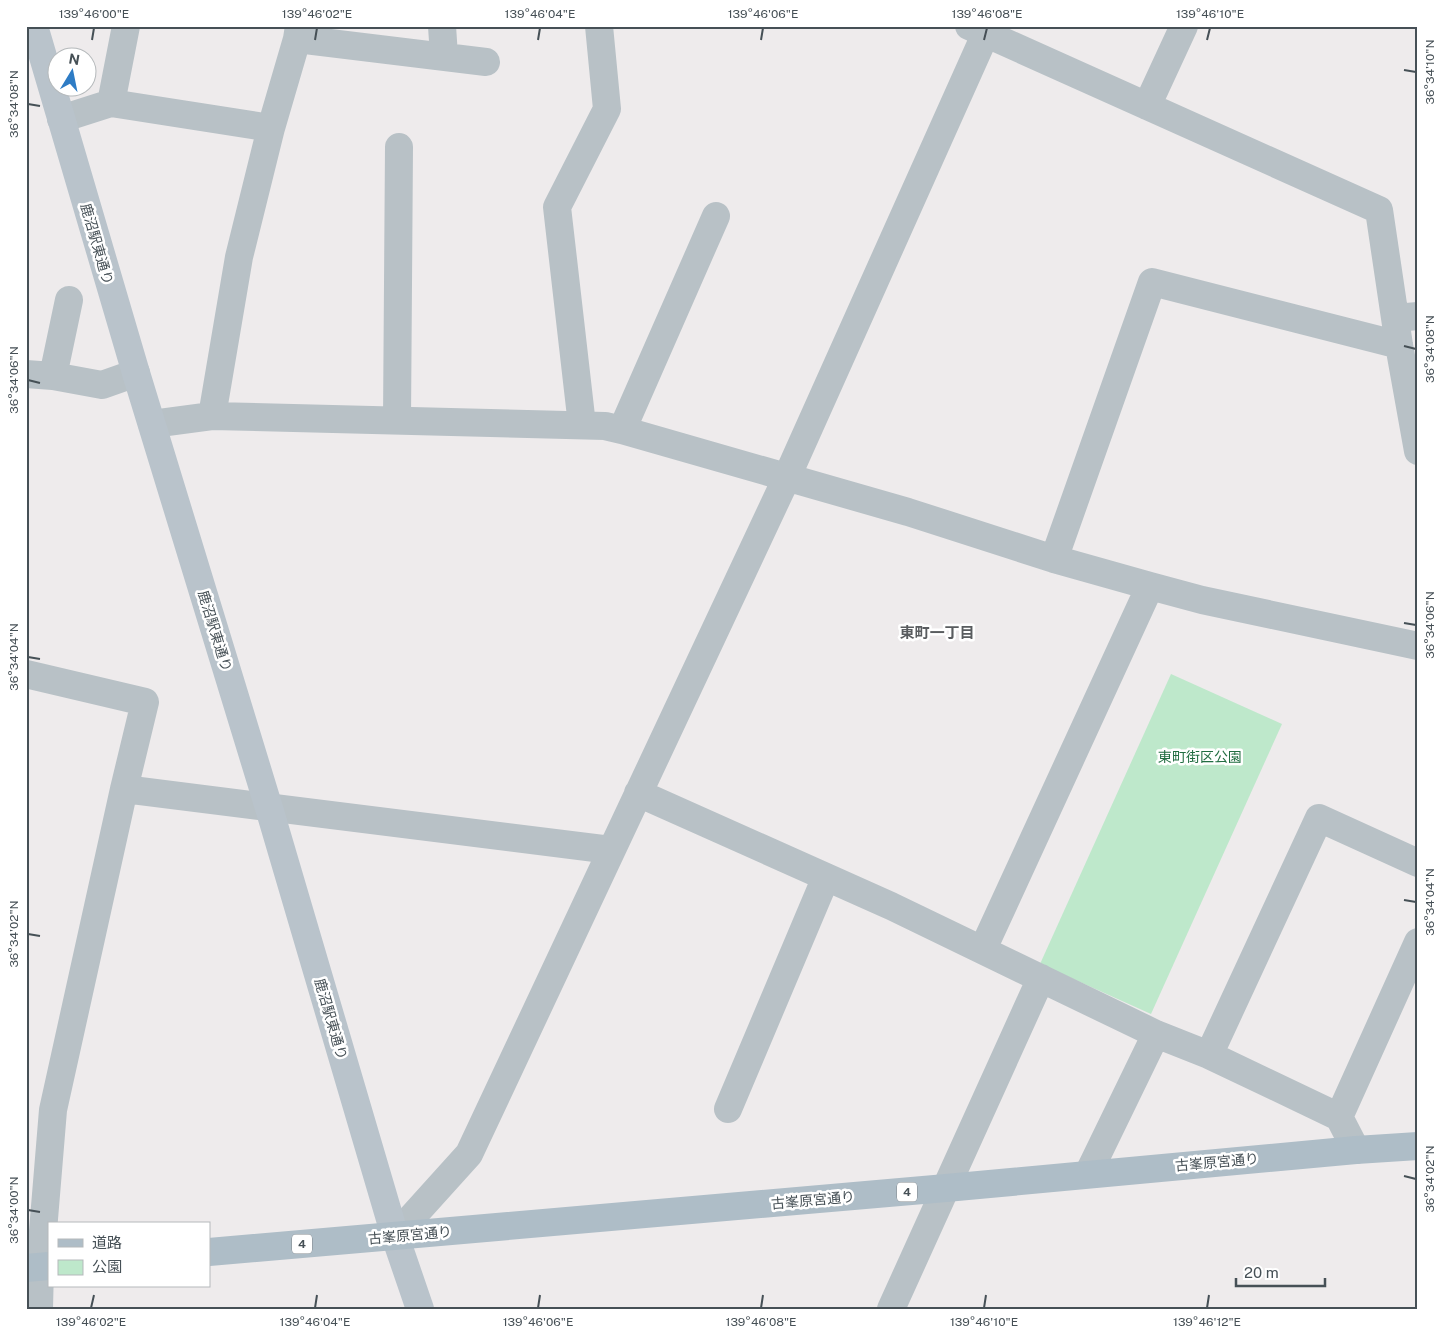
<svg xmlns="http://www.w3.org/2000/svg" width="1444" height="1335" viewBox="0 0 1444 1335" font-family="'Public Sans','Noto Sans JP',sans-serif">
<rect width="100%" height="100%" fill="#eeebec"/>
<path fill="#bee8cb" d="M1171 674 1282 724 1151 1014 1040 964Z"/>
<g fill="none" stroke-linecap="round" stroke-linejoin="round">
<path stroke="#b8c1c6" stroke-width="28" d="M442 26 444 56
M969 26 1379 210 1399 345 1418 451
M297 39 486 62
M111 103 271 128
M1147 106 1184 26
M61 119 111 103 126 26
M1395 318 1418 316
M26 374 53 376 102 385 136 373
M53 376 69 300
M212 416 239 257 271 128 297 39 299 26
M397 420 399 147
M152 424 212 416 605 426 622 430 908 512 1054 559 1150 586 1202 600 1418 646
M582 425 557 207 607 109 599 26
M622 430 716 216
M1054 559 1152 282 1399 345
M26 674 145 702 124 789 53 1110 40 1267 39 1309
M124 789 611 850
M638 793 891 906 1156 1034 1209 1055 1339 1117 1356 1150
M983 949 1150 586
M1209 1055 1319 818 1418 863
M728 1109 826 877
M1339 1117 1418 942
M1088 1174 1156 1034
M395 1236 469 1154 787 477 989 26
M891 1309 1041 978"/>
<path stroke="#b9c3cb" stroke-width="28" d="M34 26 136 373 269 808 395 1236 420 1309"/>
<path stroke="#aebdc7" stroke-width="28" d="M209 1252 946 1188 1356 1150 1418 1146
M26 1268 49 1266"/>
</g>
<path fill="none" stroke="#465056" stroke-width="2" d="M92 40 94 28M315 40 317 28M538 40 540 28M761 40 763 28M984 40 987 28M1207 40 1210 28M1404 70 1416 72M28 104 40 106M1404 346 1416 349M28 380 40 383M1404 623 1416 625M28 657 40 659M1404 900 1416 902M28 934 40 936M1404 1176 1416 1179M28 1210 40 1212M91 1308 94 1295M315 1308 317 1295M538 1308 540 1295M761 1308 763 1295M984 1308 986 1295M1207 1308 1209 1295"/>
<g text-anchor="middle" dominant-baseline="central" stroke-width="5" stroke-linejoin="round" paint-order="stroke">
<g fill="#fff" stroke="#7e8489" stroke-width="1">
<rect x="897" y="1182.5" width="20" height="19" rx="4"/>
<rect x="292" y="1234.5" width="20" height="19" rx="4"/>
</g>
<g font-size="12" font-weight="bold" fill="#465056">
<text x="907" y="1192">4</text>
<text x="302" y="1244">4</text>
</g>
<g font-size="14" fill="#465056" stroke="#fff">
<text transform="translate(97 244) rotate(74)">鹿沼駅東通り</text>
<text transform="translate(215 631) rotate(73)">鹿沼駅東通り</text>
<text transform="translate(331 1019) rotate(74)">鹿沼駅東通り</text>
<text transform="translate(1217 1162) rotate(-5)">古峯原宮通り</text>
<text transform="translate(813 1200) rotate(-5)">古峯原宮通り</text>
<text transform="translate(410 1235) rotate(-5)">古峯原宮通り</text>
</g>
<g font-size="14" fill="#216d41" stroke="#fff">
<text x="1200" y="757">東町街区公園</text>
</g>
<g font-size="15" font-weight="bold" fill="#595c5f" stroke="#fff">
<text x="937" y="632">東町一丁目</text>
</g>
</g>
<rect width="1444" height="1335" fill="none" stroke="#ffffff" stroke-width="55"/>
<rect x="48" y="1222" width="162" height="65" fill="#ffffff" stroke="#b5b9bb"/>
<rect x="58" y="1239" width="25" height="8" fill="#aebdc7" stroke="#b5b9bb"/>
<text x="92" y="1248" font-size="15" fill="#465056">道路</text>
<rect x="58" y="1260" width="25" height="15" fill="#bee8cb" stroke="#b5b9bb"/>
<text x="92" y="1272" font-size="15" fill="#465056">公園</text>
<g transform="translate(72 72) rotate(10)"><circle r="24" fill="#ffffff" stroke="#b5b9bb"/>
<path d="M0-4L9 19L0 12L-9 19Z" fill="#2e7cc5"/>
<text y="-8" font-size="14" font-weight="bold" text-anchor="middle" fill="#465056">N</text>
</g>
<path d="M1236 1278v8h89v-8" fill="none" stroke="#465056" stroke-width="2.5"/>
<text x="1244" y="1278" font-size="15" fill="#465056" stroke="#ffffff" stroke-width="4" paint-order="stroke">20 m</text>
<rect x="28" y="28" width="1388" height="1280" fill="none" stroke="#465056" stroke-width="2"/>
<g font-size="12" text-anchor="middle" fill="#465056">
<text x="94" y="18">139°46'00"E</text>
<text x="317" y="18">139°46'02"E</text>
<text x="540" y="18">139°46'04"E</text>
<text x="763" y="18">139°46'06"E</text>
<text x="987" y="18">139°46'08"E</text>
<text x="1210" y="18">139°46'10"E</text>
<text transform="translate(1430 72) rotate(-90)" y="4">36°34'10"N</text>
<text transform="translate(14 104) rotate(-90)" y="4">36°34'08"N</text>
<text transform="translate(1430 349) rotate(-90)" y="4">36°34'08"N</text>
<text transform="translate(14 380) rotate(-90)" y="4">36°34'06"N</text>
<text transform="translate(1430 625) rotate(-90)" y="4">36°34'06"N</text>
<text transform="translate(14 657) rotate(-90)" y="4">36°34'04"N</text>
<text transform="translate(1430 902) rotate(-90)" y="4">36°34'04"N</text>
<text transform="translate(14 934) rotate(-90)" y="4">36°34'02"N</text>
<text transform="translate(1430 1179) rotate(-90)" y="4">36°34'02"N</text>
<text transform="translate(14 1210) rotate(-90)" y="4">36°34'00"N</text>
<text x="91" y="1326">139°46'02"E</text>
<text x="315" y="1326">139°46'04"E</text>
<text x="538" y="1326">139°46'06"E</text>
<text x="761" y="1326">139°46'08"E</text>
<text x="984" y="1326">139°46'10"E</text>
<text x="1207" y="1326">139°46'12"E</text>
</g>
</svg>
